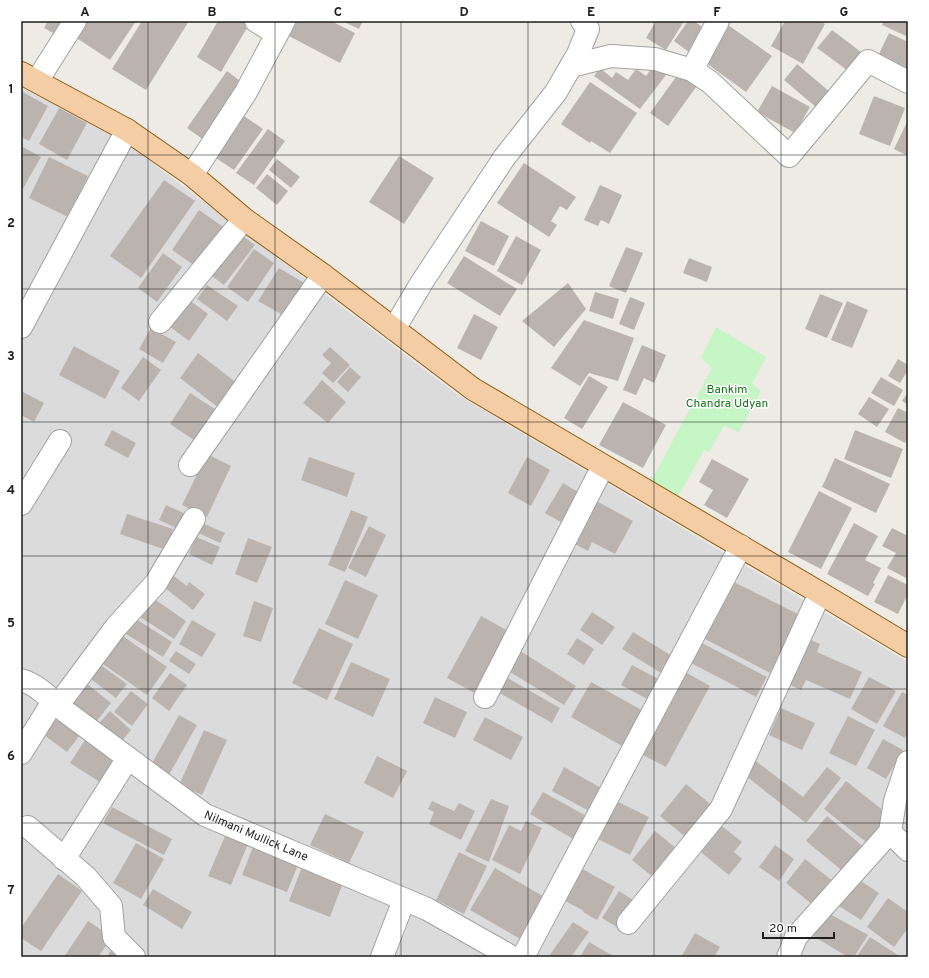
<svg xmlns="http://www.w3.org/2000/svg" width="929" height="978" viewBox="0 0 929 978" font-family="Overpass,sans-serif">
<rect width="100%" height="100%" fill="#eeebe5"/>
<path fill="#dcdbdb" d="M21 88 109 130 458 395 908 662V957H21Z"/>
<path fill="#c6f5c6" d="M716 327 766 357 752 384 761 391 739 432 724 426 709 452 704 450 677 499 649 485 712 368 701 358Z"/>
<path fill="#bbb4ae" d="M48 21H70L60 37 44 28Z
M86 21H136L110 60 75 37Z
M142 21H189L146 90 112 69Z
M218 21H251L221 72 197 57Z
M297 21H331L355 33 340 63 289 36Z
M342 21H363L359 29Z
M656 21H680L683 23 666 50 646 38Z
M688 21H694L706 30 690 53 674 41Z
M785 21H820L825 24 803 64 771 46Z
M884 21H908V37L882 25Z
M728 25 772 56 746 92 702 60Z
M832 30 861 52 847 70 817 48Z
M889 33 908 42V72L877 58Z
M656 62 669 71 640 109 594 76 600 68 612 78 616 72 628 80 636 69 646 76Z
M797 64 830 92 817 108 784 80Z
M681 70 699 83 668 126 650 113Z
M227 71 247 86 208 143 187 128Z
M590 82 637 113 610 153 591 141 590 143 561 124Z
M772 86 810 107 795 133 757 112Z
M21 91 48 106 29 141 21 137Z
M874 96 905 108 890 146 859 134Z
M59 108 87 123 67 160 39 144Z
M244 116 263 129 234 170 216 158Z
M908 120V156L894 149Z
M268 129 285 141 254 185 236 173Z
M21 146 41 157 21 192Z
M399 156 434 178 404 224 369 202Z
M49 157 88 176 68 217 29 198Z
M277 159 300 177 291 188 269 170Z
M524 163 576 197 567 210 560 206 551 221 557 225 549 237 497 203Z
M267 174 288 191 277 205 256 188Z
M164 180 195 201 141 278 110 256Z
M600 185 622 195 609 224 601 220 598 226 584 220Z
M199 210 229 231 201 270 172 250Z
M481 221 509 236 494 266 465 251Z
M240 234 255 245 224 285 209 274Z
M516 236 541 250 522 285 497 271Z
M626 247 643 253 626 293 609 286Z
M254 249 274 263 248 302 227 287Z
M163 253 182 267 157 302 138 288Z
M464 256 517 289 500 316 447 283Z
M689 258 712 267 707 282 683 273Z
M279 268 306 284 286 317 258 301Z
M568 283 586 309 554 347 522 321Z
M207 285 238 306 227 321 197 299Z
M595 292 619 299 613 319 589 311Z
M820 294 843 303 827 338 805 329Z
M185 297 208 314 189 341 166 324Z
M630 297 645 303 634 330 619 324Z
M847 301 868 310 852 348 831 340Z
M474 314 498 327 481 360 457 348Z
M584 320 634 338 618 381 589 373 580 386 551 368Z
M151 328 176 342 163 363 139 349Z
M642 345 666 355 654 383 644 378 636 395 623 390Z
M74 346 120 371 105 399 59 375Z
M330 347 350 365 333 383 322 373 331 363 322 355Z
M198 353 237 383 219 408 180 378Z
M143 357 161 370 139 401 121 388Z
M898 359 908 365V370L900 383 888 376Z
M350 367 361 377 348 392 337 382Z
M589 376 608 387 582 429 564 418Z
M881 377 903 390 894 406 871 393Z
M322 380 346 402 328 423 303 403Z
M21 391 44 403 34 422 21 415Z
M908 392V405L902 401Z
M190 393 218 411 197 442 170 424Z
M869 397 889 409 877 427 858 414Z
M623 402 666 425 643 468 599 445Z
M898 408 908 413V437L905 443 885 432Z
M112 430 136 443 128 458 104 445Z
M855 430 903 449 891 478 844 459Z
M207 454 231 466 207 517 182 505Z
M309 457 355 473 347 497 301 480Z
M527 457 550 470 531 506 508 493Z
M835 458 890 484 876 513 822 487Z
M712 459 749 479 727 518 704 505 713 490 699 482Z
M563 483 583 495 566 525 545 513Z
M819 491 852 508 821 569 788 552Z
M591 498 633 521 615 554 592 542 588 551 569 541Z
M166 505 190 516 183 531 159 520Z
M351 510 368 517 345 572 328 565Z
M127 514 173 529 166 550 120 534Z
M198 521 225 533 220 543 194 531Z
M854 523 878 536 865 560 881 568 873 583 875 584 868 596 827 574Z
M369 526 386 535 366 577 348 568Z
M892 528 908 536V579L887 568 896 553 882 546Z
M196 537 220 547 212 565 189 554Z
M248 538 272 547 257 583 235 574Z
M170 573 187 586 189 582 205 594 193 610 161 585Z
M888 575 908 585V594L898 614 874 602Z
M345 580 378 595 358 639 325 624Z
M734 582 800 615 770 673 705 639Z
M150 596 186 621 174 639 137 615Z
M254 601 273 608 261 642 243 636Z
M592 612 615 627 602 645 580 630Z
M481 616 512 633 478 695 447 678Z
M133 617 172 642 163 657 123 632Z
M192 620 216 634 202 657 179 644Z
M319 628 353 644 327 700 292 683Z
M633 632 677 659 666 676 622 649Z
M120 634 167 667 147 695 100 662Z
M804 637 820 644 817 652 862 672 850 699 806 680 801 690 784 682Z
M577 638 594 649 584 665 567 654Z
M702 643 767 677 756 697 691 663Z
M517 649 576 686 564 705 505 669Z
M176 651 196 664 189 674 169 661Z
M351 662 390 679 373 717 334 699Z
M98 663 127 684 116 698 88 677Z
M632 665 662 681 651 701 621 685Z
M170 673 187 685 169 711 152 698Z
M687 673 710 686 666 767 643 755Z
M506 677 560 708 552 723 498 692Z
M869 677 896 691 877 724 851 709Z
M591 682 649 714 629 750 571 717Z
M86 683 111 703 96 722 71 702Z
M131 691 148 704 132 726 114 712Z
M902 692 908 695V731L905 738 883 726Z
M435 697 467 712 455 738 423 723Z
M781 708 815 723 802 750 769 735Z
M56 710 83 731 67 752 40 732Z
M110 711 131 730 121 742 99 723Z
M179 715 197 725 169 775 151 765Z
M848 716 875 730 856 766 829 753Z
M485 717 523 737 511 760 473 740Z
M204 730 227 740 202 795 179 785Z
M87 737 123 761 106 786 70 763Z
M883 739 903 750 886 779 867 768Z
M377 756 407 771 393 798 364 783Z
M753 759 803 797 827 767 841 778 806 823 742 773Z
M564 767 603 789 591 812 552 791Z
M846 781 889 815 866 842 824 809Z
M686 784 714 807 688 839 660 816Z
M543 792 590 818 577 841 530 814Z
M610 798 649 817 630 855 592 836Z
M491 799 509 806 489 862 465 851Z
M432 801 454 811 459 803 475 811 461 840 429 824 434 812 428 809Z
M112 807 172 839 164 855 103 823Z
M325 814 364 832 349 863 310 845Z
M827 816 866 849 845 873 806 841Z
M526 821 542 828 520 874 492 860 509 825 521 831Z
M718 823 742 842 734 852 742 859 729 875 697 849Z
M228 829 250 839 231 885 208 876Z
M655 831 677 849 654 878 632 860Z
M255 842 300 860 287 892 242 875Z
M136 843 164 859 141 899 113 883Z
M775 845 794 859 779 881 759 867Z
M459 852 487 866 464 914 436 900Z
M805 859 834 882 814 906 786 883Z
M303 864 344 880 330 917 289 901Z
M575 865 615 887 597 920 583 912 584 911 558 897Z
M495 868 546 898 522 940 470 910Z
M58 874 82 891 41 951 21 938V928Z
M852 875 879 893 861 920 834 903Z
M153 889 192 912 182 929 143 905Z
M619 891 636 902 620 929 602 918Z
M888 898 908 912V928L894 947 867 927Z
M828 913 868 935 854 957H848L813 936Z
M88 921 112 937 98 957H64Z
M573 922 589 932 571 957H550L549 956Z
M695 933 720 947 714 957H681Z
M870 937 901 957 857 956Z
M589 942 615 957H580Z
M110 951 121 957H107Z"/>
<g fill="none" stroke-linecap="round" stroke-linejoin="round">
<defs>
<g id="minor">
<path d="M256 21 277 34"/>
<path d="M571 66 611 56 655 59 692 70 710 82 789 156 868 61 908 82"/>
<path d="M692 70 718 21"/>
<path d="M37 81 75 21"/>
<path d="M192 175 246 92 284 21"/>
<path d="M160 322 244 219"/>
<path d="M21 327 127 130"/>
<path d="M394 329 422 282 504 158 556 92 578 54 588 29 582 21"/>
<path d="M190 465 323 275"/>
<path d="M21 504 60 441"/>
<path id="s1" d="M21 680C39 685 52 701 66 712L205 815 427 909 512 957"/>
<path d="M485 697 603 466"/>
<path d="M58 705 116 627 156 583 194 519"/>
<path d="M21 753 54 700"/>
<path d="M28 827 86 877 111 906 114 937 134 957"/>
<path d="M890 832 908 850"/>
<path d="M64 859 128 758"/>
<path d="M628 923 721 809 820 593"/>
<path d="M382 957 404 900"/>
<path d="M523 957 741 546"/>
<path d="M788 957 796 937 890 832 895 801 908 762"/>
</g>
<path id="major" d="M21 73 127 130 192 175 244 219 323 275 473 389 820 593 908 646"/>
</defs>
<use href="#minor" stroke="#a2a2a2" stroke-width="24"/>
<use href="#major" stroke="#8d5a0c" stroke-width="24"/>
<use href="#minor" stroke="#fff" stroke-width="22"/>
<use href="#major" stroke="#f5cda4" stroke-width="22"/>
</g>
<path fill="none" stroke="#1e1e1e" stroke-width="1" stroke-opacity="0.55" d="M148 21V957M275 21V957M401 21V957M528 21V957M654 21V957M781 21V957M21 155H908M21 289H908M21 422H908M21 556H908M21 689H908M21 823H908"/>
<g text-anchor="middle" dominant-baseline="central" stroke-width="3" stroke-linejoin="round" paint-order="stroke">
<g font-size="12" fill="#147516" stroke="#fff">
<text x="727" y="390">Bankim<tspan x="727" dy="14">Chandra Udyan</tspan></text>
</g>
<g font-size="12" fill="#1e1e1e" stroke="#fff">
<text stroke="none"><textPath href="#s1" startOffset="284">Nilmani Mullick Lane</textPath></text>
</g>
</g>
<rect width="929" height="978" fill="none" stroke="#ffffff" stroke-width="44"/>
<path d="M763 932v6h71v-6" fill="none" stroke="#1e1e1e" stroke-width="2"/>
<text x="769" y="932" font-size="12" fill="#1e1e1e" stroke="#ffffff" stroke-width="3" paint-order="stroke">20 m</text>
<rect x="22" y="22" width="885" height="934" fill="none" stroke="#1e1e1e" stroke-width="1.5"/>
<g font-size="13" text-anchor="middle" font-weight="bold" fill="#1e1e1e">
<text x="85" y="16">A</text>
<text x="212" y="16">B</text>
<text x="338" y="16">C</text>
<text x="464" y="16">D</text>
<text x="591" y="16">E</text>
<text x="717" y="16">F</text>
<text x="844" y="16">G</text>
<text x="11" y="93">1</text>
<text x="11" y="227">2</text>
<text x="11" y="360">3</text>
<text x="11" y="494">4</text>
<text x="11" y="627">5</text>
<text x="11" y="760">6</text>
<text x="11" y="894">7</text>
</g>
</svg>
